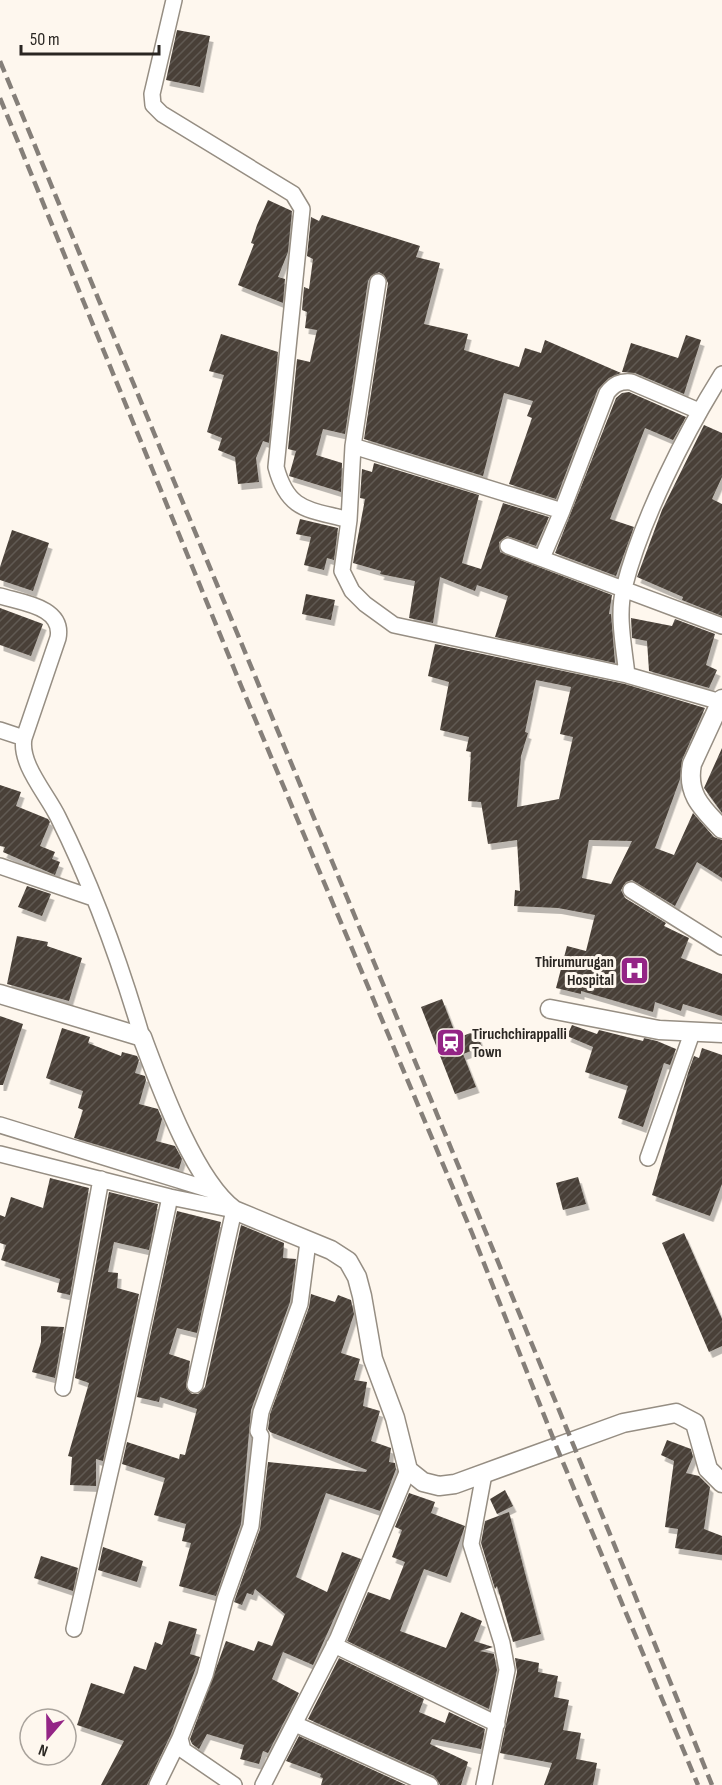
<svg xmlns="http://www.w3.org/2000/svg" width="722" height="1785" viewBox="0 0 722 1785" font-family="'Sofia Sans Condensed',sans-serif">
<defs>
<pattern id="building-hatch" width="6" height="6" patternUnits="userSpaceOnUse" patternTransform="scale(1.5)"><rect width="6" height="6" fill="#494138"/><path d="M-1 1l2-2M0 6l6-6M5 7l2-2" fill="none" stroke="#615a53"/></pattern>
<filter id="shadow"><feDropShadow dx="3.5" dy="6" stdDeviation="0" flood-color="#0004"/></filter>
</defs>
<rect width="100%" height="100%" fill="#fef7ee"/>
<path fill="url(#building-hatch)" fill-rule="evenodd" filter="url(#shadow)" d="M177 30 210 36 200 87 166 80Z
M268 200 292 211 288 252 278 277 285 279 283 303 238 285 254 244 251 243 257 225Z
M322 215 420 246 416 257 440 263 424 324 468 334 464 350 519 367 525 348 541 353 545 340 621 373 609 378 598 389 556 499 509 484 532 418 527 416 533 401 504 393 483 476 364 439 388 283 384 275 379 272 371 276 368 281 345 434 323 429 316 455 342 463 341 492 289 476 296 451 288 449 297 359 310 362 317 330 305 328 307 312 302 310 304 287 309 289 313 259 307 256 311 217 319 221Z
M221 334 278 352 269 443 263 441 256 458 259 482 238 484 235 457 218 450 222 438 207 432 224 375 209 371Z
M686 335 701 340 684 394 635 373 622 372 631 343 678 358Z
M629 392 686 417 673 440 645 428 610 519 634 527 616 576 555 553 616 398 622 393Z
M704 425 722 433V477L712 499 722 504V616L682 600 683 597 637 577 662 510Z
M374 463 479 495 462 563 481 569 503 503 549 517 536 546 507 536 499 542 500 552 612 595 609 614H611L615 663 495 637 508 596 477 585 475 591 440 577 433 623 409 618 415 581 380 574 381 571 353 563 365 499 360 498 362 469 372 472Z
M300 519 338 528 334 560 327 558 324 570 304 565 311 537 296 534Z
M12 530 49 543 33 591 0 580V567Z
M306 594 335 600 331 620 302 614Z
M0 608 43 624 31 656 0 645Z
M631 618 672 626 675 619 715 634 706 665 717 670 709 688 649 671 647 641 632 638Z
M435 644 625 684 705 708 682 760 680 779 655 848 674 855 693 813 714 837 722 840V878L697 862 675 906 632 880 626 882 621 890 625 898 666 923 664 926 689 938 681 958 722 974V1016L683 1004 681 1011 655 1002 653 1012 581 991V994L556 988 567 946 586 951 595 915 558 908 514 906 515 890 520 891 517 840 488 844 481 802 468 801 471 752 466 751 469 737 440 730 449 682 428 676ZM536 680 571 687 560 734 573 737 559 799 517 807 521 756 528 733 525 732ZM589 840 632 841 611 884 582 878Z
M722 748V813L704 788Z
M0 785 21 792 16 806 48 819 50 822 40 846 55 852 52 859 60 862 55 875 3 852 5 847 0 846Z
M27 886 51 894 42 916 18 907Z
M17 936 48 942 47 946 82 958 69 1001 7 984Z
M442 999 457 1038 476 1031 482 1047 463 1054 476 1087 455 1094 421 1007Z
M0 1016 23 1024 3 1085H0Z
M572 1025 597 1034 599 1030 643 1041 644 1038 657 1041 676 1049 670 1065 664 1063 643 1127 618 1118 628 1086 585 1072 593 1047 567 1036Z
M62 1028 90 1037 88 1043 121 1056 122 1052 137 1056 139 1060 135 1073 145 1076 146 1080 139 1104 158 1109 162 1119 156 1141 175 1146 182 1159 179 1169 74 1138 83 1110 78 1108 83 1091 46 1078Z
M702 1048 722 1055V1184L710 1216 652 1195 688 1073 694 1056 699 1058Z
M578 1177 586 1204 563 1210 556 1183Z
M50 1178 89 1188 70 1295 57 1292 60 1279 1 1260 6 1245 0 1243V1215L5 1217 11 1197 43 1208Z
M109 1192 158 1204 149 1250 114 1242 108 1272 118 1273 117 1288 139 1294 103 1461 96 1459V1486L70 1485 72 1457 68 1456 89 1383 75 1378Z
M177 1211 221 1222 197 1333 177 1328 169 1354 190 1361 186 1387 192 1394H198L205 1387 241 1225 284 1243 283 1258 296 1259 290 1302 251 1410 241 1524 216 1596 179 1586 191 1543 182 1541 186 1524 154 1515 165 1478 122 1464 127 1442 179 1459 180 1454 185 1455 197 1409 160 1397 159 1402 137 1397Z
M684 1233 722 1319V1346L709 1352 662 1243Z
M311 1294 335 1302 338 1295 351 1300 354 1314 341 1353 360 1359 354 1380 367 1382 363 1406 380 1411 371 1441 391 1448 389 1462 395 1463 396 1469 380 1511 326 1493 296 1577 327 1592 342 1552 361 1559 313 1665 283 1652 272 1679 299 1693 268 1753 263 1751 259 1764 240 1759 244 1745 207 1734 199 1749 192 1744 190 1739 226 1641 254 1651 258 1641 272 1646 285 1614 255 1589 253 1595 247 1593 242 1605 234 1602 260 1529 268 1462 366 1472 367 1470 270 1432 268 1429 270 1414 309 1307Z
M41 1326 64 1327 55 1378 32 1372 41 1342Z
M667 1440 691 1449 693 1457 686 1473 699 1476 710 1487 704 1529 722 1536V1555L675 1548 678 1529 665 1527 674 1461 661 1455Z
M505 1490 513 1506 497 1514 490 1499Z
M409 1493 435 1502 431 1513 465 1526 447 1577 424 1569 400 1631 446 1648 461 1612 482 1621 474 1641 493 1647 480 1651 494 1654 497 1670 489 1709 347 1641 368 1592 390 1600 405 1562 392 1557 402 1530 395 1527Z
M509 1512 541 1634 513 1642 497 1586 495 1589 481 1543 485 1521Z
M103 1547 143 1561 137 1582 98 1570Z
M41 1556 78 1568 73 1591 34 1578Z
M169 1621 197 1629 190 1654 200 1657 171 1734 147 1785H101L124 1741 77 1725 91 1683 124 1694 134 1666 146 1670 155 1642 162 1645Z
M339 1658 424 1699 419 1712 445 1723 449 1712 485 1729 481 1749 432 1739 430 1744 468 1762 461 1785H440L434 1776 308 1719Z
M515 1658 539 1663 538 1672 558 1676 554 1697 569 1700 563 1730 581 1733 576 1759 597 1763 593 1785H544L552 1763 500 1753 517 1672Z
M299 1736 406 1785H321L323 1778 320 1777 321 1774 286 1761Z"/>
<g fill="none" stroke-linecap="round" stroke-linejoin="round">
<defs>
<path id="minor" d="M174 0 152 94 153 105 162 114 293 194 302 209 276 467C288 512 309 509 349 520
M699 411 631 382C620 381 614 384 607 393L562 511 353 446 349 520 342 571 352 591 365 604 394 625 627 675C624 647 617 615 624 588 641 520 685 433 722 374
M353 446 378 282
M508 546 722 626
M542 558 562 511
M0 596C23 603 64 607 58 638L24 738C19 764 47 794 58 817 93 887 120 962 142 1037
M627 675 721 702
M0 730 24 738
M0 866 93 898
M631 890 722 947
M0 1125 214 1191
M0 1154 170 1197 234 1210 195 1385
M648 1158 692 1033
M63 1388 101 1179
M484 1474 471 1544 502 1643 507 1670 484 1785
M74 1629 123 1416 170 1197
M334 1645 497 1724
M295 1724 430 1785
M157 1785 180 1738
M234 1785 183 1750 180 1738 205 1675 225 1599 251 1526 261 1436 258 1431 261 1412 300 1304 308 1242
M263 1785 338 1638 408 1470"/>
<path id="tertiary" d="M722 699 692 764C686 794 702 808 722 829
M0 994 142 1037C160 1085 194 1180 234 1210L331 1250 348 1261 357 1277 362 1296 373 1359 395 1418 408 1470 423 1482 439 1486 455 1484 623 1423 676 1413 695 1423 708 1469 722 1483
M550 1009 659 1030 722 1033"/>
</defs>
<use href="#minor" stroke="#968e83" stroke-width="18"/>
<use href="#tertiary" stroke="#968e83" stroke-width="21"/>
<use href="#minor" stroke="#fff" stroke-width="15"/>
<use href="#tertiary" stroke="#fff" stroke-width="18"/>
<path stroke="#857f79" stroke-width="4.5" stroke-dasharray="12 6" stroke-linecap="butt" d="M0 61C237 636 479 1209 712 1785
M0 98 242 688 472 1233 557 1448 698 1785"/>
</g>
<defs>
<symbol id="hospital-square" viewBox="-11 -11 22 22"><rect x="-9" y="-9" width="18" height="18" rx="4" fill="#942586" stroke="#fef7ee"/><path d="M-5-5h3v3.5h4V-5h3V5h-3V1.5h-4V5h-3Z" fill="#fff"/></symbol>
<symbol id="station-square" viewBox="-11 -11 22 22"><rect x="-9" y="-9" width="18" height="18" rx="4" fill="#942586" stroke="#fef7ee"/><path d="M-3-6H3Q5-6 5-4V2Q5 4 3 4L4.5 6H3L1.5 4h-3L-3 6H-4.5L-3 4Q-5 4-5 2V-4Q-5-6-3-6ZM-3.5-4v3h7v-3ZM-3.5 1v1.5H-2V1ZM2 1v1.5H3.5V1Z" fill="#fff"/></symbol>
</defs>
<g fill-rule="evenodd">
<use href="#hospital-square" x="618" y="954" width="33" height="33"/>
<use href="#station-square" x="434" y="1026" width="33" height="33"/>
</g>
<g text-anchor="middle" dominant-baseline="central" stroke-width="6" stroke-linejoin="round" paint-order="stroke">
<g font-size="16" font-weight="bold" fill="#2a2622" stroke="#fef7ee" text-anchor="end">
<text x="614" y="962">Thirumurugan<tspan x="614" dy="18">Hospital</tspan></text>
<text x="472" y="1034" text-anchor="start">Tiruchchirappalli<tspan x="472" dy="18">Town</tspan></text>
</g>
</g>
<g transform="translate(48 1737) rotate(200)"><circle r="28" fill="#fef7ee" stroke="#a9a39c" stroke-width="1.5"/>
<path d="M0-4.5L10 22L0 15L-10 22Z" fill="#942586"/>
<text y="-9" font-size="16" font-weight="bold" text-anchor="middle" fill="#2a2622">N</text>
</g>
<path d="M21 45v9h138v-9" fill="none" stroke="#2a2622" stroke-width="3"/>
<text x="30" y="45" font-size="18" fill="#2a2622" stroke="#fef7ee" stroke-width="4.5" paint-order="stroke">50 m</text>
</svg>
